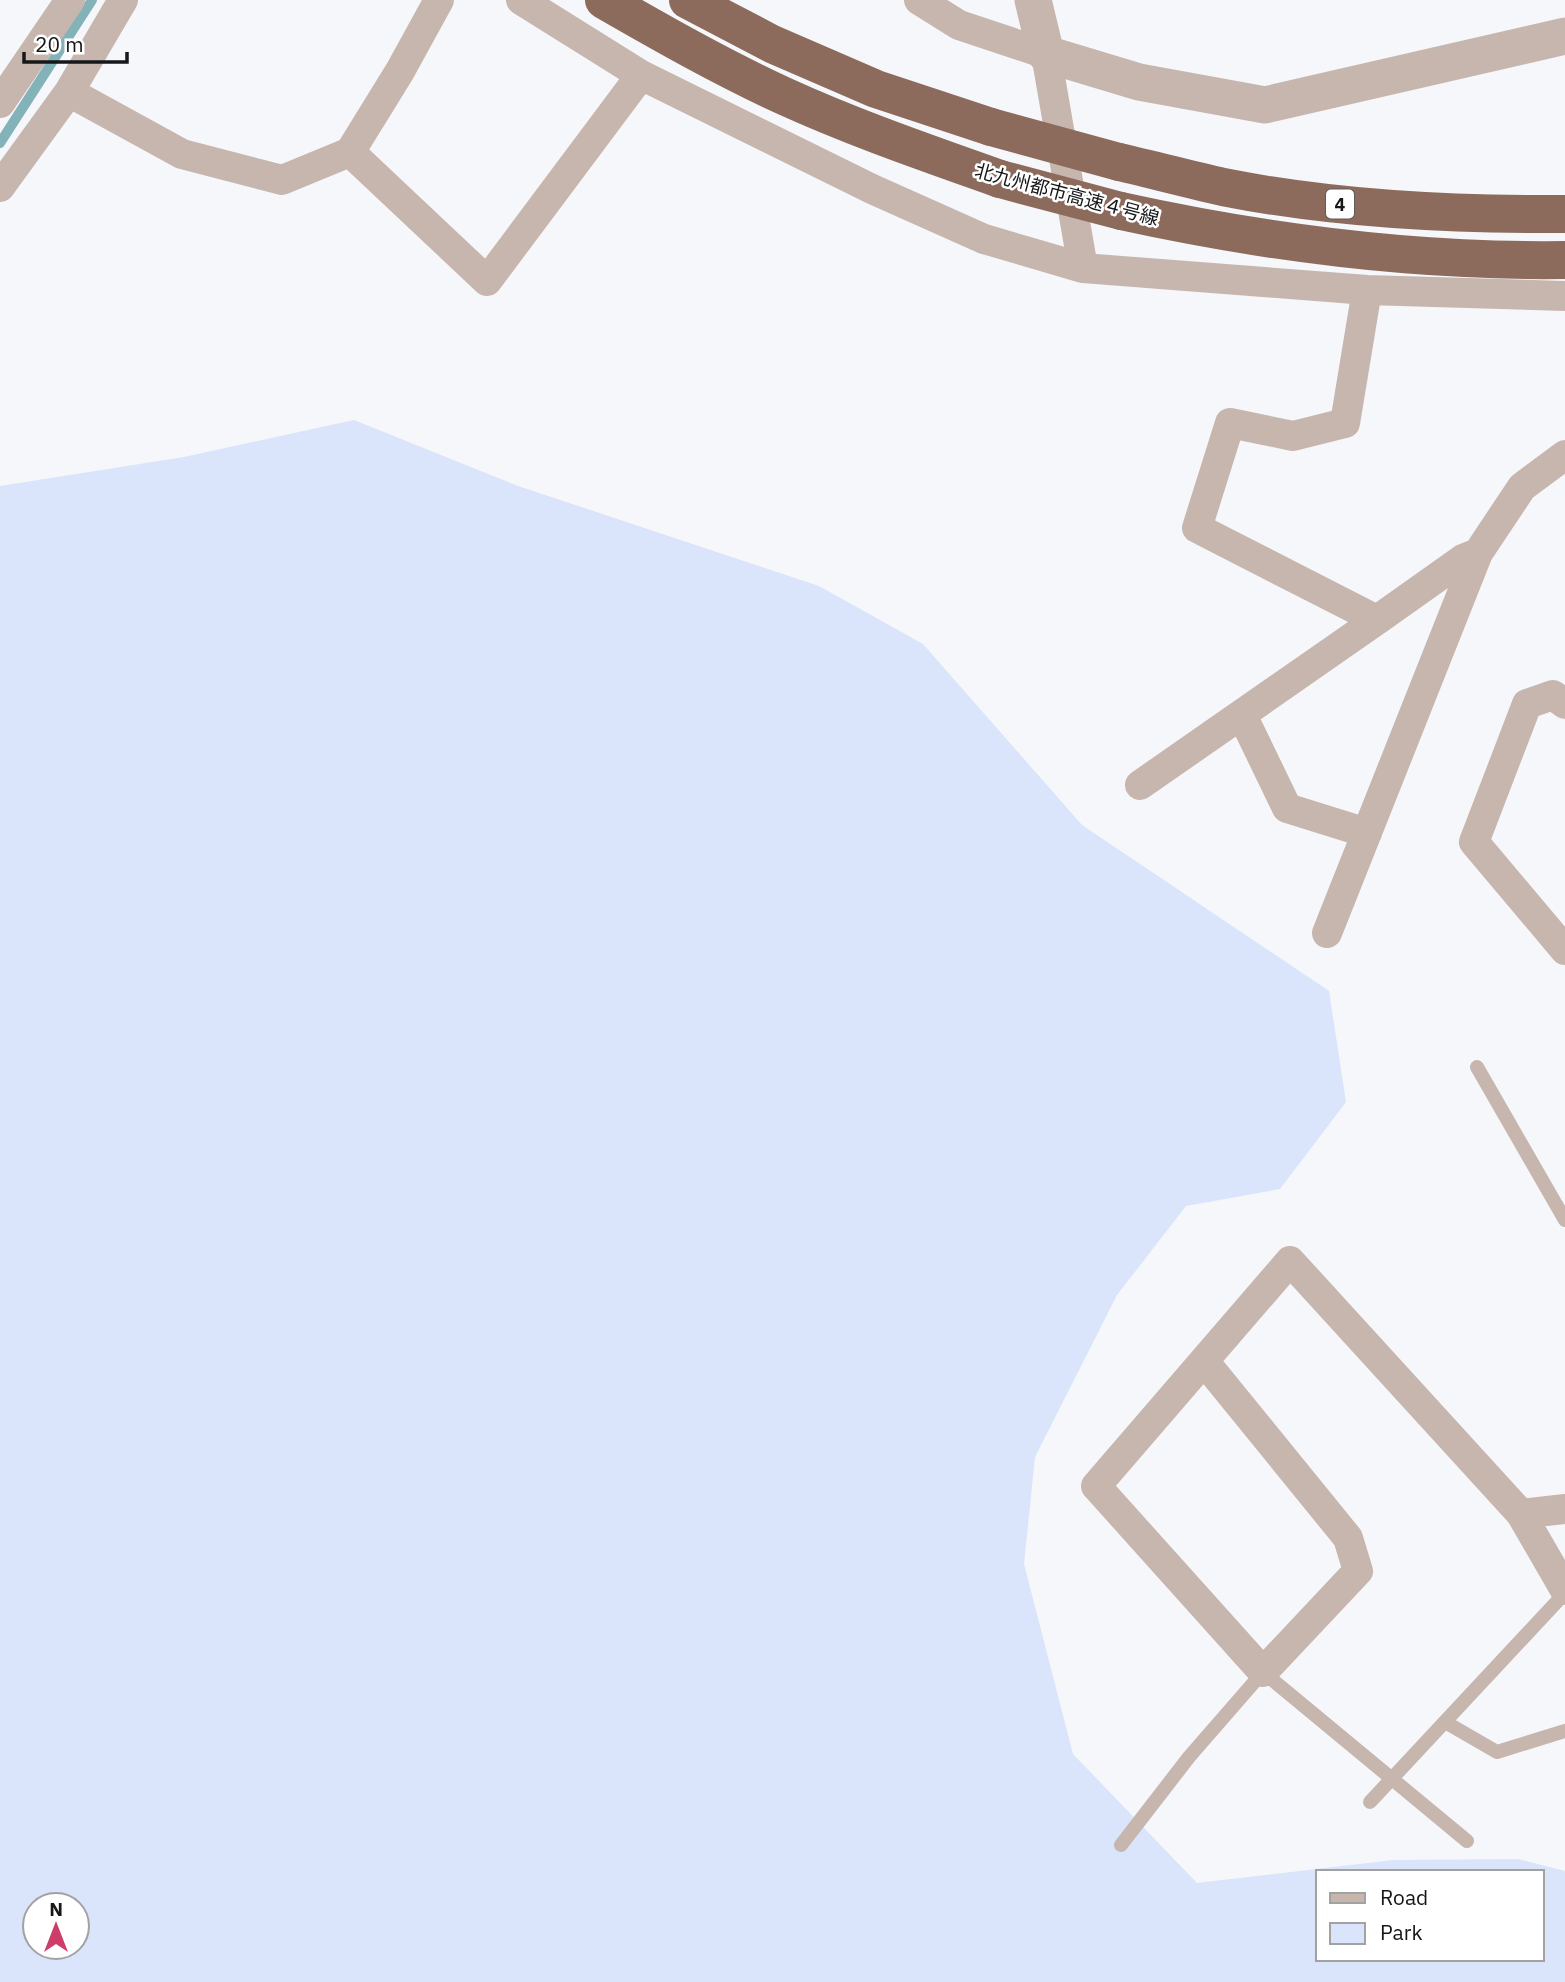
<svg xmlns="http://www.w3.org/2000/svg" width="1565" height="1982" viewBox="0 0 1565 1982" font-family="'IBM Plex Sans','Noto Sans JP',sans-serif">
<rect width="100%" height="100%" fill="#f5f7fb"/>
<path fill="#dae4fb" fill-rule="evenodd" d="M354 420 518 486 819 586 923 644 1082 825 1329 991 1346 1102 1280 1189 1186 1206 1117 1295 1035 1457 1024 1564 1073 1754 1197 1883 1393 1860 1518 1859 1565 1871V1982H0V486L184 457ZM1318 1872H1542V1959H1318ZM35 1905H77V1947H35Z"/>
<g fill="none" stroke-linecap="round" stroke-linejoin="round">
<path stroke="#84b2b9" stroke-width="10" d="M0 143 92 0"/>
<path stroke="#c7b6ae" stroke-width="14" d="M1477 1067 1565 1220
M1445 1722 1497 1752 1565 1731
M1370 1802 1565 1593
M1121 1845 1189 1757 1263 1672 1467 1841"/>
<path stroke="#c7b6ae" stroke-width="30" d="M521 0 641 75 872 189 984 239 1083 268 1367 290 1565 296
M919 0 959 25 1046 54 1083 268
M69 92 182 154 282 180 350 152 400 71 439 0
M0 103 70 0
M350 152 487 281 641 75
M0 187 69 92 123 0
M1367 290 1345 423 1293 436 1230 423 1197 528 1377 620 1463 559 1478 553
M1565 704 1553 695 1527 704 1474 842 1565 950
M1242 715 1287 808 1367 833
M1140 785 1377 620
M1327 933 1478 553 1522 487 1565 455
M1204 1361 1348 1538 1358 1571 1263 1672 1096 1486 1290 1261 1521 1514 1565 1509
M1521 1514 1565 1590"/>
<path stroke="#c7b6ae" stroke-width="37" d="M1033 0 1046 54 1139 82 1265 105 1565 36"/>
<path stroke="#8d6b5c" stroke-width="38" d="M604 0C663 34 723 68 784 96 854 128 927 153 1000 179
M688 0 772 44 876 89 991 127
M1119 162C1154 170 1188 179 1223 187 1333 209 1453 215 1565 214
M1121 211C1267 243 1415 262 1565 260"/>
<path stroke="#8d6b5c" stroke-width="38" d="M991 127 1119 162
M1000 179 1121 211"/>
</g>
<g text-anchor="middle" dominant-baseline="central" stroke-width="5" stroke-linejoin="round" paint-order="stroke">
<rect fill="#fff" stroke="#5c5d5d" stroke-width="2" x="1326" y="189.5" width="28" height="29" rx="5"/>
<g font-size="18" font-weight="bold" fill="#161718">
<text x="1340" y="204">4</text>
</g>
<g font-size="19" fill="#161718" stroke="#fff">
<text transform="translate(1067 194) rotate(15)">北九州都市高速４号線</text>
</g>
</g>
<rect x="1316" y="1870" width="228" height="91" fill="#ffffff" stroke="#a2a2a3" stroke-width="2"/>
<rect x="1330" y="1893" width="35" height="10" fill="#c7b6ae" stroke="#a2a2a3" stroke-width="2"/>
<text x="1380" y="1905" font-size="21" fill="#161718">Road</text>
<rect x="1330" y="1923" width="35" height="21" fill="#dae4fb" stroke="#a2a2a3" stroke-width="2"/>
<text x="1380" y="1940" font-size="21" fill="#161718">Park</text>
<g transform="translate(56 1926)"><circle r="33" fill="#ffffff" stroke="#a2a2a3" stroke-width="2"/>
<path d="M0-5L12 26L0 18L-12 26Z" fill="#cc3e69"/>
<text y="-10" font-size="19" font-weight="bold" text-anchor="middle" fill="#161718">N</text>
</g>
<path d="M24 52v10h103v-10" fill="none" stroke="#161718" stroke-width="3.5"/>
<text x="35" y="52" font-size="21" fill="#161718" stroke="#ffffff" stroke-width="5" paint-order="stroke">20 m</text>
</svg>
